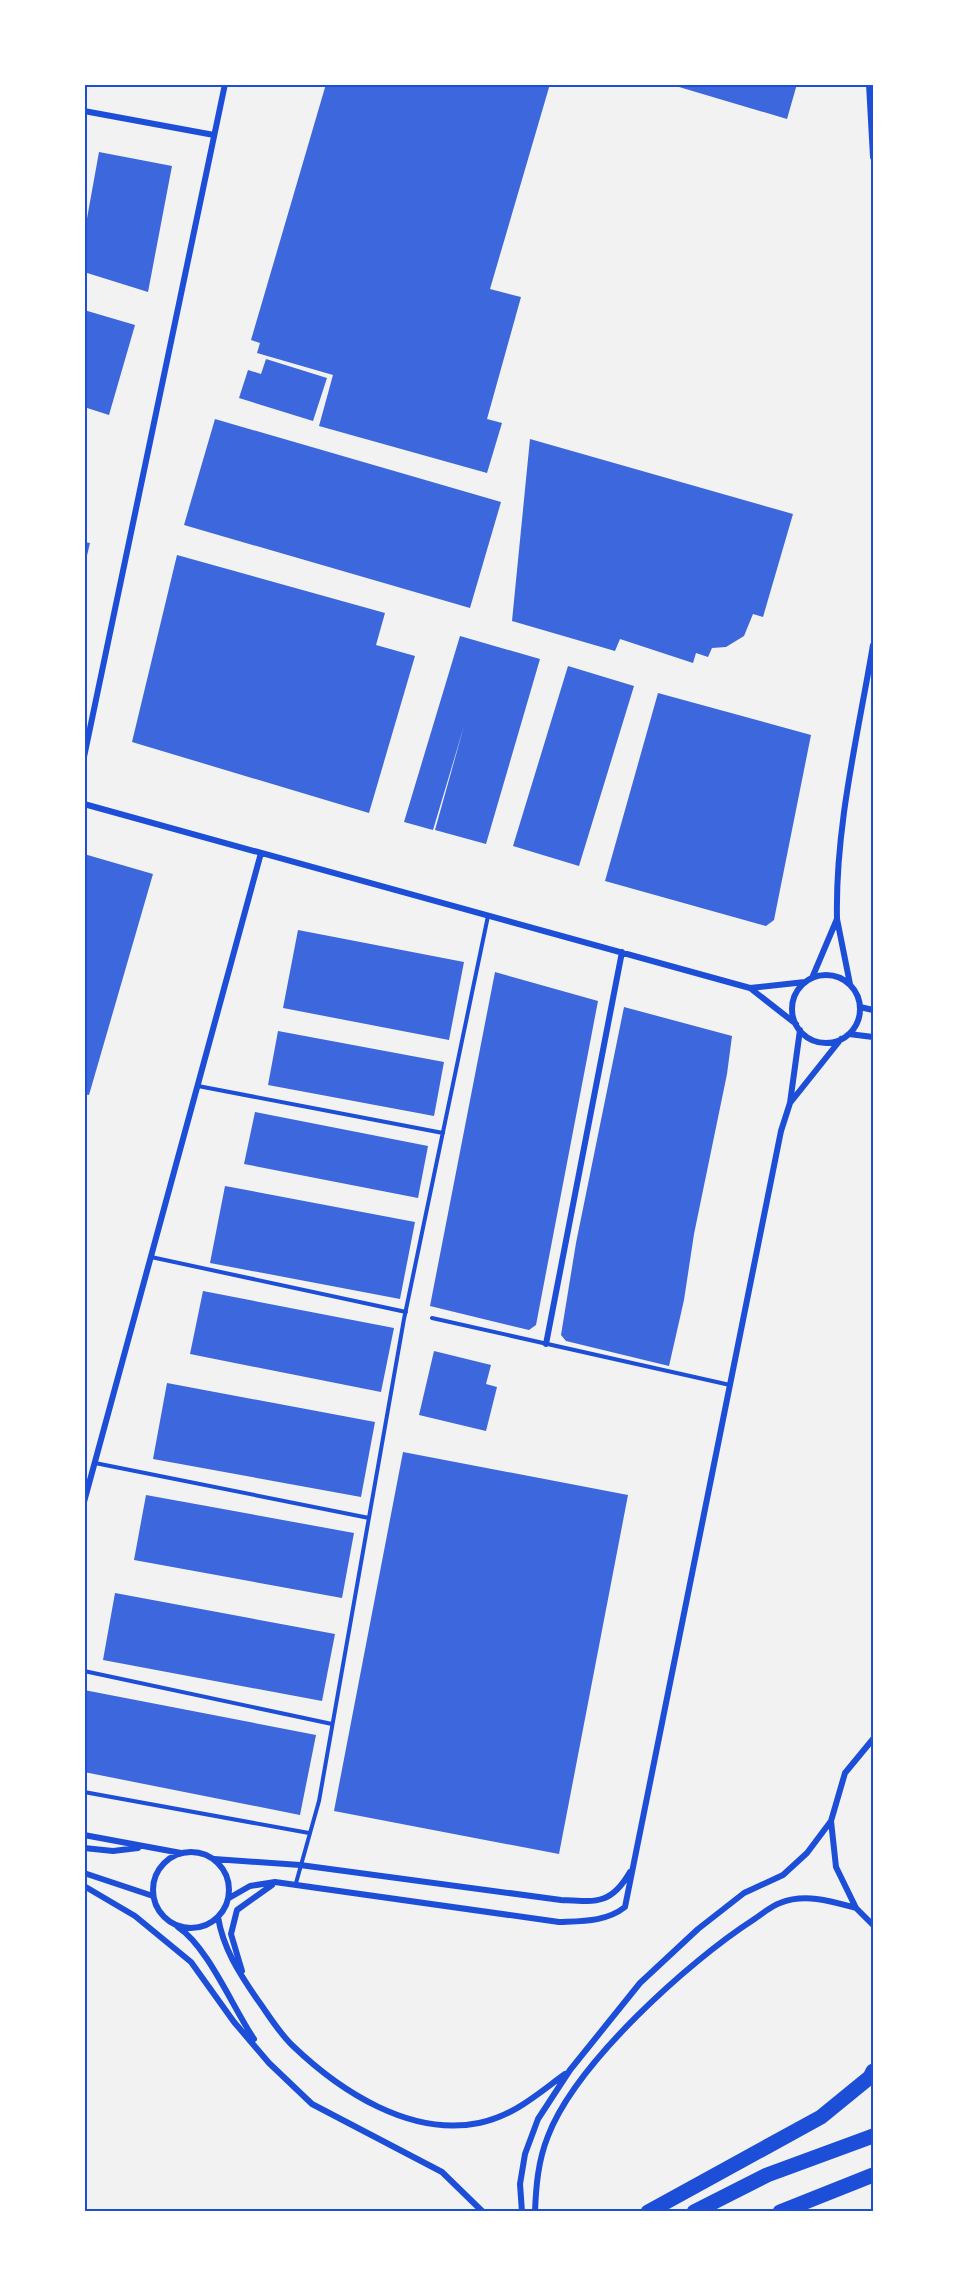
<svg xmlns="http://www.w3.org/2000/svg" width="957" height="2296" viewBox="0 0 957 2296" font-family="Arial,sans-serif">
<rect width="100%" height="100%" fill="#f2f2f2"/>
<path fill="#3d67dc" d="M326 84H550L490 289 521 297 487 419 502 423 487 473 319 426 333 375 257 353 260 343 251 340Z
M669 84H797L787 119Z
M99 152 172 166 148 292 84 272V235Z
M84 310 135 325 109 415 84 407Z
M266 359 327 378 313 421 239 398 248 370 261 374Z
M215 419 501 502 470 608 184 525Z
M530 439 793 514 763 617 753 614 744 636 726 647 712 648 708 657 696 653 693 663 620 639 615 651 512 621Z
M84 542 90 543 85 564H84Z
M177 555 385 613 376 645 415 656 369 813 132 742Z
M460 636 540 659 486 844 435 830 464 726 433 830 404 822Z
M568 666 634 686 579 866 513 846Z
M658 693 811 735 774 920 766 926 605 881Z
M84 854 153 874 89 1095 84 1094Z
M298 930 464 962 449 1040 283 1008Z
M495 972 598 1001 536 1325 529 1330 430 1306Z
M624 1007 732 1036 727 1074 694 1234 684 1300 669 1366 566 1341 561 1335 576 1243Z
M278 1031 444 1062 434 1116 268 1085Z
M255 1112 428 1146 418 1198 244 1164Z
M225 1186 415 1222 400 1299 210 1263Z
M203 1291 394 1328 381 1392 190 1354Z
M434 1351 491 1365 486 1384 497 1387 486 1431 419 1415Z
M167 1383 375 1422 361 1497 153 1459Z
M403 1452 628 1495 559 1854 334 1811Z
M146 1495 354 1533 342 1598 134 1560Z
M115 1593 335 1634 322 1701 103 1660Z
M84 1690 316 1735 300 1815 84 1772Z"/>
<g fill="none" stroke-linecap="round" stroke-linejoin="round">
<path stroke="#1d4ed8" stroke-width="4" d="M198 1086 443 1133
M151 1257 406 1312
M432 1318 730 1385
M95 1463 369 1518
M84 1671 332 1724
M84 1792 309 1833
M296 1883 319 1801 404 1319 488 916"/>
<path stroke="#1d4ed8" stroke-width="6" d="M869 84 873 157
M84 111 214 135
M84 757 225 84
M84 804 750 988
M837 919C835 827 858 735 873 645
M792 1009a34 34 0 1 1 68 0a34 34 0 1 1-68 0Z
M812 978 837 919 850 984
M860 1007 873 1010
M796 1024 750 988 805 982
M800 1030 790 1103 841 1039
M849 1034 873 1037
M546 1344 622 952
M84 1502 261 853
M873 1739 845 1773 831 1821 836 1867 856 1908 873 1925
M84 1835 181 1853
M84 1848 113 1851 138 1848
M153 1890a38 38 0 1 1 76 0a38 38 0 1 1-76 0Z
M214 1859 300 1865 561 1900C596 1902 611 1905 630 1872
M84 1873 153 1896
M84 1886 135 1916 191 1962 234 2022 269 2063 312 2104 442 2172 483 2212
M229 1898 250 1886 275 1882 559 1922C582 1921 606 1922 625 1907L781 1131 790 1103
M218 1917C223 1948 239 1973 257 1999 268 2014 279 2033 293 2046 340 2091 410 2137 479 2123 515 2115 536 2095 565 2074
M178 1927C208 1947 233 2008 254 2039
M242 1971 231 1934 237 1910 272 1885
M522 2212 520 2184 525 2154 538 2119 570 2070 640 1983 698 1929 744 1893 783 1875 807 1853 831 1821
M535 2212C536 2186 538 2161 548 2136 576 2063 688 1962 753 1920 761 1915 771 1906 780 1903 805 1893 831 1901 856 1908"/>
<path stroke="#1d4ed8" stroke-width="15" d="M648 2212 821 2117 870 2077 873 2071
M694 2212 767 2175 873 2136
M780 2212 873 2175"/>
</g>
<rect width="957" height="2296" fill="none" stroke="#ffffff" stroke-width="171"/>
<rect x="86" y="86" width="786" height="2124" fill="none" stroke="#1d4ed8" stroke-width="2"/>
</svg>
